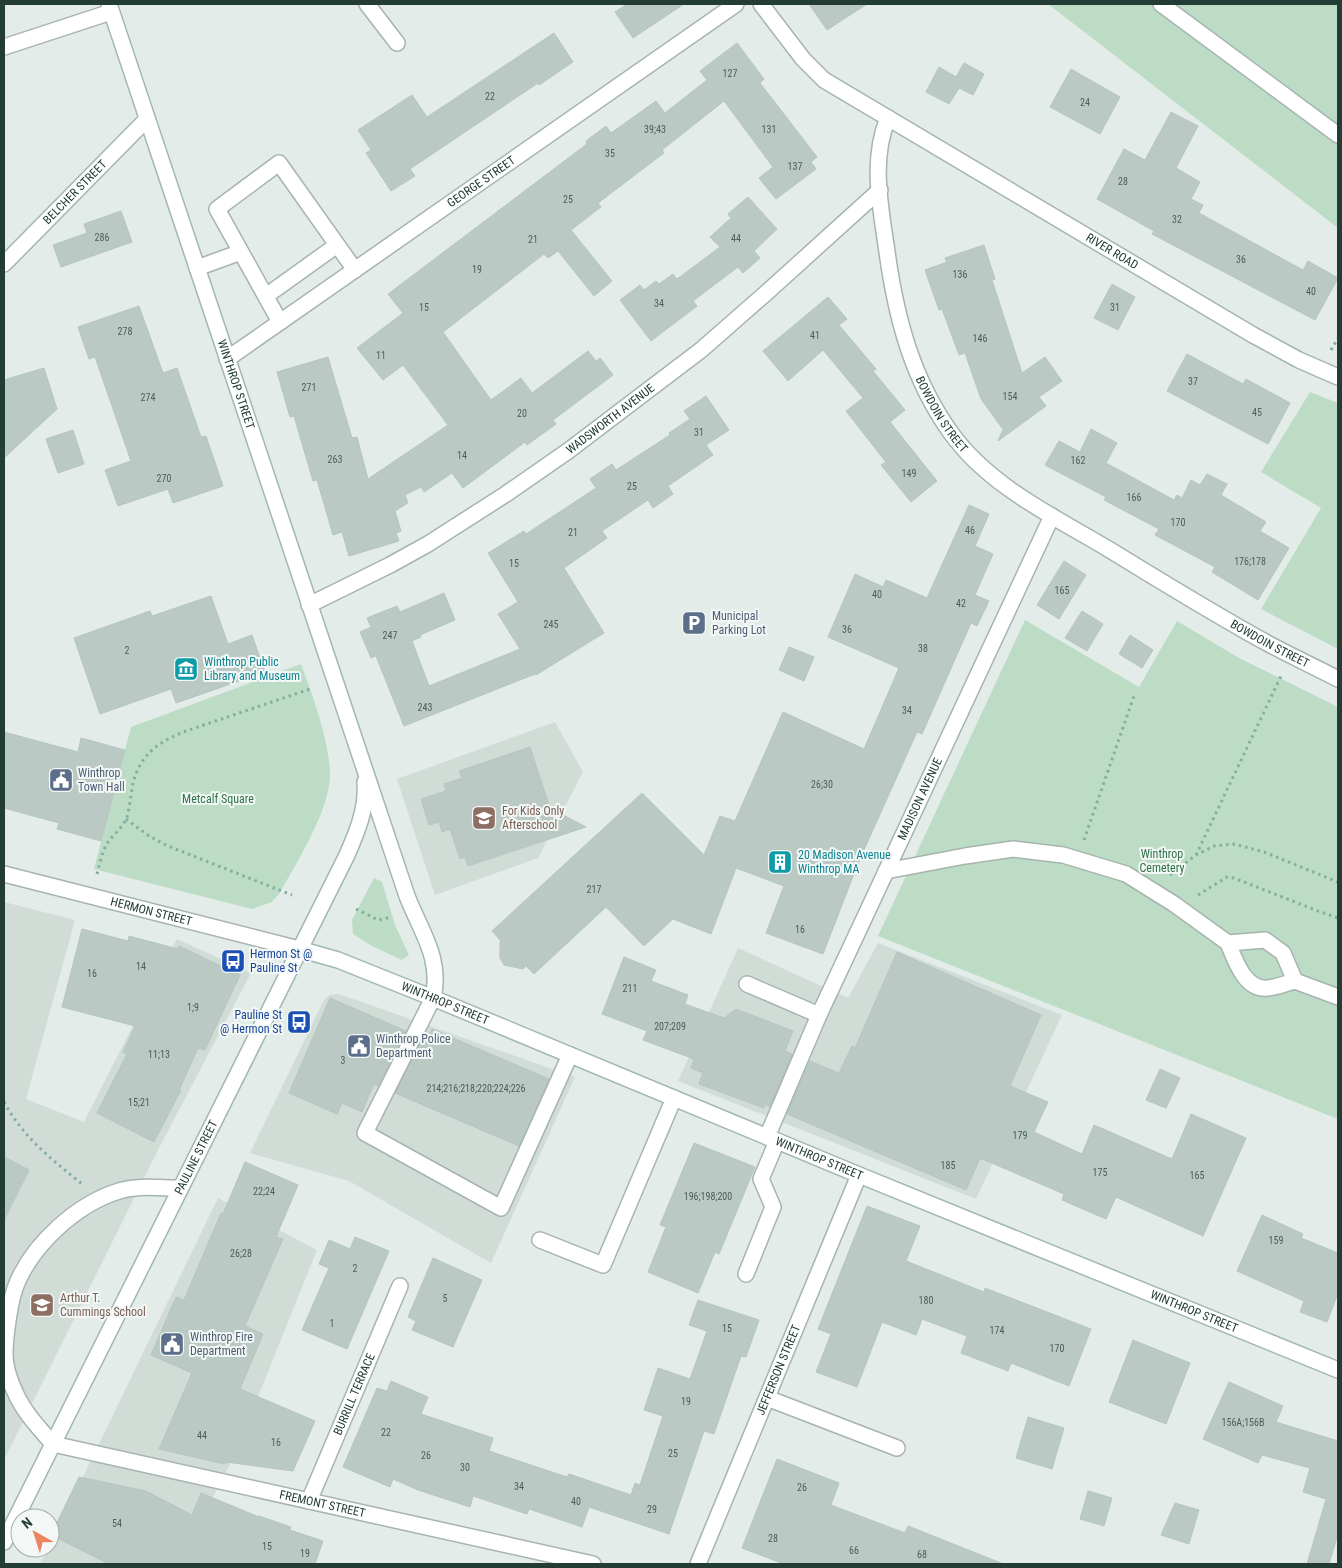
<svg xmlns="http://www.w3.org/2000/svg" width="1342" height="1568" viewBox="0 0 1342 1568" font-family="'Roboto Condensed',sans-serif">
<rect width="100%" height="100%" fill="#e3ece8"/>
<path fill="#d1dcd7" d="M555 722 583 772 538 858 435 895 397 779Z
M4 902 75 920 26 1099 84 1122 177 939 251 973 158 1150 4 1460Z
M878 943 1062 1015 976 1199 678 1081 738 948 848 998Z
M339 994 575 1077 491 1263 349 1181 250 1153 323 1002 329 995Z
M218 1198 317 1250 232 1461 177 1564H40L48 1548H50V1545Z"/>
<path fill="#bcdcc5" d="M1048 4H1338V228Z
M1310 392 1338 403V649L1261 609 1321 508 1261 472Z
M1025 620 1139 687 1177 621 1239 658 1338 707V1119L878 936Z
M301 664C312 694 335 755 329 786 323 821 296 864 279 894L272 902 252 909 94 869 131 727Z
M374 878 382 882 395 925 409 955 402 960 372 946 353 934 352 920Z"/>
<path fill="#bbc9c4" stroke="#b5c5bf" d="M627 4H684L633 38 615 12Z
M809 4H867L827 30Z
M554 33 573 62 539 85 538 83 410 169 415 176 391 191 366 153 371 150 358 130 412 95 427 117Z
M737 43 764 79 760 83 817 157 811 162 816 169 776 199 759 178 773 167 724 101 662 150 664 153 598 203 601 207 571 230 612 281 594 296 558 251 548 258 544 254 443 332 491 400 521 378 532 393 588 351 596 361 600 358 613 375 553 420 556 424 527 445 525 442 463 488 452 473 424 492 421 487 405 495 408 503 395 511 401 531 396 533 399 541 349 556 342 532 333 535 317 480 313 481 294 416 290 417 277 372 328 357 352 438 357 437 368 479 448 425 403 365 383 380 357 348 403 313 388 294 587 144 586 141 606 126 611 133 656 101 665 113 707 80 700 71Z
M964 63 984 74 973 95 959 88 949 104 926 92 939 67 956 77Z
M1071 69 1120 97 1100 134 1050 107Z
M1171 112 1198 126 1176 168 1200 182 1191 199 1203 205 1199 213 1303 270 1308 261 1338 278 1315 320 1152 234 1154 231 1097 199 1124 149 1145 160Z
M748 197 777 229 754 251 760 258 743 273 738 267 693 301 697 306 651 341 620 300 640 285 644 290 656 281 659 284 673 274 677 279 720 247 710 237 731 218 728 214Z
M121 211 132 242 61 267 53 245 87 233 84 224Z
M984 245 995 279 992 280 1022 373 1045 357 1062 381 1039 397 1046 406 998 441 1004 427 1002 428 981 399 965 353 959 355 942 309 939 310 925 270 947 262 945 258Z
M1112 284 1135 297 1118 330 1094 318Z
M828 297 847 319 839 325 876 369 873 371 905 410 890 422 937 481 911 502 881 465 886 462 846 411 863 398 823 350 788 381 763 351Z
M139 306 163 373 177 368 201 437 206 436 223 486 173 503 168 489 118 506 105 470 131 461 95 357 89 359 78 327Z
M1187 354 1243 384 1246 379 1290 403 1268 444 1167 391Z
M44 368 57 409 4 458V380Z
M706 396 729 430 706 445 713 455 668 486 673 494 653 508 648 500 602 531 607 538 564 568 604 633 536 675 535 674 404 726 376 656 371 658 360 632 371 627 367 618 397 606 400 612 444 593 455 620 420 635 421 637 412 641 429 686 520 649 498 614 518 602 488 553 524 531 526 534 596 488 590 479 612 464 616 470 670 435 669 433 690 419 684 411Z
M1091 429 1117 443 1106 463 1174 500 1177 495 1182 498 1191 480 1200 485 1207 474 1227 484 1221 495 1266 522 1260 531 1289 548 1258 600 1212 572 1215 567 1155 535 1159 529 1104 500 1106 497 1045 465 1059 441 1080 452Z
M73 430 84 464 58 473 46 439Z
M969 505 989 514 975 546 993 554 975 595 989 601 977 626 971 623 922 734 917 732 859 861 823 954 766 933 784 886 736 868 711 934 673 919 644 946 606 907 534 974 526 966 523 969 504 965 500 958V942L501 941 492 931 642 793 704 855 720 816 735 821 783 712 864 749 899 668 828 637 855 574 883 587 886 580 927 598Z
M1064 561 1086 575 1059 619 1037 605Z
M211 596 228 644 252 635 265 672 176 703 171 689 100 714 74 638 150 611 152 616Z
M1082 611 1103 624 1087 651 1065 638Z
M1130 635 1153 650 1142 668 1119 654Z
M789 647 814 657 804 681 779 670Z
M4 732 78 752 81 738 125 750 101 841 57 829 59 823 4 808Z
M530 747 550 808 586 827 468 866 465 857 460 859 450 829 442 832 439 822 429 825 421 799 446 791 444 784 462 778 459 771Z
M82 929 128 941 129 936 178 949 179 946 240 975 205 1050 198 1048 179 1090H181L154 1142 97 1113 127 1054 123 1052 135 1026 62 1007Z
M897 952 1041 1015 1010 1086 1048 1102 1034 1132 1082 1154 1094 1125 1172 1159 1191 1114 1246 1138 1203 1236 1116 1197 1106 1219 1062 1200 1064 1194 980 1158 966 1190 787 1114 810 1061 839 1073 852 1046 855 1048Z
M624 957 656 970 651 981 688 995 685 1004 724 1018 736 1009 793 1031 785 1051 792 1054 770 1107 765 1104 764 1108 699 1084 703 1073 691 1068 694 1059 643 1040 647 1031 602 1014Z
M330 998 406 1031 378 1086 374 1084 362 1112 342 1103 337 1114 289 1093Z
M432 1029 549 1079 519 1146 395 1093 423 1038 427 1040Z
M1160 1069 1180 1078 1166 1108 1146 1100Z
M694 1143 755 1167 719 1254 715 1252 698 1293 648 1272 666 1227 660 1225Z
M4 1157 29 1170 4 1220Z
M245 1162 298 1185 276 1237 283 1239 245 1326 263 1334 240 1389 315 1421 293 1471 226 1462 225 1464 159 1449 192 1373 151 1355 176 1297 184 1300 221 1213 223 1214Z
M867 1206 920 1226 906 1261 984 1292 985 1288 1091 1329 1069 1386 1011 1363 1008 1371 961 1353 967 1336 922 1319 916 1335 882 1322 857 1387 816 1372 831 1334 818 1329Z
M1262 1215 1303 1234 1301 1238 1338 1253V1293L1327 1322 1300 1312 1304 1301 1237 1271Z
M355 1237 389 1251 347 1349 302 1330 329 1268 319 1264 329 1240 350 1249Z
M433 1258 482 1280 453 1347 412 1330 416 1321 408 1317Z
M698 1300 759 1320 746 1357 741 1356 714 1434 704 1431 669 1534 589 1507 582 1527 529 1509 527 1514 473 1496 470 1507 418 1490 393 1479 390 1487 343 1467 377 1388 387 1391 391 1381 428 1397 421 1414 493 1438 489 1451 567 1477 569 1474 631 1495 635 1483 640 1485 663 1416 644 1410 658 1368 690 1379 707 1331 689 1325Z
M1133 1340 1190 1363 1166 1424 1109 1402Z
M1229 1382 1283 1406 1276 1422 1338 1441V1534L1329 1564H1307L1326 1499 1303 1492 1310 1468 1262 1455 1258 1463 1203 1439Z
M1028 1417 1064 1428 1052 1469 1016 1458Z
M777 1459 839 1483 831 1505 905 1533 908 1526 1001 1563V1564H784L742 1548Z
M79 1477 146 1491 192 1515 201 1493 259 1517V1516L291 1527 290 1530 323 1541 315 1564H109L51 1535Z
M1088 1491 1112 1498 1104 1526 1080 1519Z
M1175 1503 1199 1510 1189 1544 1161 1535Z"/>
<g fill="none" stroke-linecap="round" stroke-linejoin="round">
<defs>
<path id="service" d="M1161 4 1338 135
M4 47 111 12
M197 268 241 252
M266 296 337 245
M280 322 217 209 279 163 355 270
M886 871 965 856 1013 849 1063 855 1126 874 1174 904 1228 943 1265 940 1283 953 1295 981C1287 983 1277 987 1268 988 1245 991 1235 960 1228 943
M1295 981 1338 997
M747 984 819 1015
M433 998 365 1133 501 1208 570 1055
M540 1240 603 1265 674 1098
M746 1274 773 1207 761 1179 777 1141
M767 1398 897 1448
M53 1444C39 1428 23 1411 15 1392 10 1381 5 1366 5 1355 5 1337 10 1299 17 1283 34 1243 77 1204 119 1191 137 1185 161 1188 180 1188"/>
<g id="minor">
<path d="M367 4 397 43"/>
<path id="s1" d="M888 118C870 161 881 208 887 252 896 317 912 379 951 433 990 487 1055 517 1110 550 1162 582 1214 614 1267 643 1291 656 1315 667 1338 679"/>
<path id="s2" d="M4 264 147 119"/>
<path id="s3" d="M227 359 736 4"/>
<path id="s4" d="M309 605 390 565 428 544 506 494 568 451 701 350 765 294 880 190"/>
<path id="s5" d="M767 1137 819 1015 1052 516"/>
<path id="s6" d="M53 1444 593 1564"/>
<path id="s7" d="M309 1501 400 1286"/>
<path id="s8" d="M698 1564 859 1175"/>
</g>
<g id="tertiary">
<path id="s9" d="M761 4 803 59 824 80 1253 335 1299 360 1338 377"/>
<path id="s10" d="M4 874 299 949"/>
</g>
<g id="secondary">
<path id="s11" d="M109 4 407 896C421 932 442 958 433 998"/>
<path id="s12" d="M299 949 338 960 433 998 859 1175 1338 1370"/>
<path id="s13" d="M4 1542 347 855C357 832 367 809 365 782"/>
</g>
</defs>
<use href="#service" stroke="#a6b4af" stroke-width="18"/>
<use href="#minor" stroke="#a6b4af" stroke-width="18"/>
<use href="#tertiary" stroke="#a6b4af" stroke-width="18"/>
<use href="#secondary" stroke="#a1b7b0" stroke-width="18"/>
<path stroke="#84aea1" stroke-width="3" stroke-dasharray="2.5 4" stroke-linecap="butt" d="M1331 350 1338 338
M126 819 149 836 168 846 292 895
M1084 840 1134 696
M1196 855 1282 674
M97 874C100 863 102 851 108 842 114 834 124 826 127 817 130 806 131 794 133 783 141 753 159 742 186 731L313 688
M1170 875 1196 855 1214 846 1234 844 1264 852 1338 882
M1198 895 1227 877 1234 878 1318 911 1338 918
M356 909 378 920 392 917
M4 1102C23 1137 51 1159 82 1184"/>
<use href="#service" stroke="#fff" stroke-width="15"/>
<use href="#minor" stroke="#fff" stroke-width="15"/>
<use href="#tertiary" stroke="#fff" stroke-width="15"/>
<use href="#secondary" stroke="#fff" stroke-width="15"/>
</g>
<defs>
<symbol id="parking-square" viewBox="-11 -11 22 22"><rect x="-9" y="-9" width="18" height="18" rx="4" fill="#5c6f8a" stroke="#f3f8f6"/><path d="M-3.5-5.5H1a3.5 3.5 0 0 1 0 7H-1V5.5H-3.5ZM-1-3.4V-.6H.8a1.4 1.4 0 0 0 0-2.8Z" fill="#fff"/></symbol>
<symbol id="museum-square" viewBox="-11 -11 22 22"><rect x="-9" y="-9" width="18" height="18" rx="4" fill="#0f9aa8" stroke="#f3f8f6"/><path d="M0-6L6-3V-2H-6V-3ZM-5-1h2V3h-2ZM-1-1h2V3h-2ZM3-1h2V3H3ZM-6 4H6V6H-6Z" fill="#fff"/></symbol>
<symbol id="civic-square" viewBox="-11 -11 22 22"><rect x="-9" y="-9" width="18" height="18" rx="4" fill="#5c6f8a" stroke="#f3f8f6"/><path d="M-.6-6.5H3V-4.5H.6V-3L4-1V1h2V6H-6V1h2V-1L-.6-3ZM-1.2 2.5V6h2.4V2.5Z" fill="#fff"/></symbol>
<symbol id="school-square" viewBox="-11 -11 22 22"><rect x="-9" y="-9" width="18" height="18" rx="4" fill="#8d6e63" stroke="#f3f8f6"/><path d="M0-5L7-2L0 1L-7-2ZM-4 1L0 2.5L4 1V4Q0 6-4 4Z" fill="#fff"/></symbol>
<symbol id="building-square" viewBox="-11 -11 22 22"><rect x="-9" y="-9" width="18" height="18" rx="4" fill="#0f9aa8" stroke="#f3f8f6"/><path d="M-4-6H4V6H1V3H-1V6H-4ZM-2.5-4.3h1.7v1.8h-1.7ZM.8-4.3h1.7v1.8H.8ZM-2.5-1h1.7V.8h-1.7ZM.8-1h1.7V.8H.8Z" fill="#fff"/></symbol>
<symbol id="bus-square" viewBox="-11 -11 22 22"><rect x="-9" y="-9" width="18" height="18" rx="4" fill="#1a4fb4" stroke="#f3f8f6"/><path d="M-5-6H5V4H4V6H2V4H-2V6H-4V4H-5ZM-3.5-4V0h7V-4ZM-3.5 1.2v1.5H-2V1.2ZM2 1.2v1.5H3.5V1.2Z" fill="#fff"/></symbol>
</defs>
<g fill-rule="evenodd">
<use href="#parking-square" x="680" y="609" width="28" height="28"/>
<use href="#museum-square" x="172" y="655" width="28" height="28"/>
<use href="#civic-square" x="47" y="766" width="28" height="28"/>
<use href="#school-square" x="470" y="804" width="28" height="28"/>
<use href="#building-square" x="766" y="848" width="28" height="28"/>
<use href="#bus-square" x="219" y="947" width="28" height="28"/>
<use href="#bus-square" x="285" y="1008" width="28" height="28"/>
<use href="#civic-square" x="345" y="1032" width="28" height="28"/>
<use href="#school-square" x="28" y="1291" width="28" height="28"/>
<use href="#civic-square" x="158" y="1330" width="28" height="28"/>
</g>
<g text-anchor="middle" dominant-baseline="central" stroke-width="4" stroke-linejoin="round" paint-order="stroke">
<g font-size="10" fill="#495f5a">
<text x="730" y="73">127</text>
<text x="490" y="96">22</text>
<text x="1085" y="102">24</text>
<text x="655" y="129">39;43</text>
<text x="769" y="129">131</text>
<text x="610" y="153">35</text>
<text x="795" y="166">137</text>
<text x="1123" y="181">28</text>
<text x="568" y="199">25</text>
<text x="1177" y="219">32</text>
<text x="102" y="237">286</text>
<text x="736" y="238">44</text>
<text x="533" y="239">21</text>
<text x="1241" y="259">36</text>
<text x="477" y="269">19</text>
<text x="960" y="274">136</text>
<text x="1311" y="291">40</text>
<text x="659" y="303">34</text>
<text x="424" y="307">15</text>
<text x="1115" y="307">31</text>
<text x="125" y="331">278</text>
<text x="815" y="335">41</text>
<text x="980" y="338">146</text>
<text x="381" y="355">11</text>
<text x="1193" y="381">37</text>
<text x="309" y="387">271</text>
<text x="1010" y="396">154</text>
<text x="148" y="397">274</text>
<text x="1257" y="412">45</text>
<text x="522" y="413">20</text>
<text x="699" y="432">31</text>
<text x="462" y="455">14</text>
<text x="335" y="459">263</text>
<text x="1078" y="460">162</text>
<text x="909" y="473">149</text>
<text x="164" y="478">270</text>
<text x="632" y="486">25</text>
<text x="1134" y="497">166</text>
<text x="1178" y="522">170</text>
<text x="970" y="530">46</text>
<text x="573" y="532">21</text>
<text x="1250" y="561">176;178</text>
<text x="514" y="563">15</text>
<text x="1062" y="590">165</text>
<text x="877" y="594">40</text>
<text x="961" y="603">42</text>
<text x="551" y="624">245</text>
<text x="847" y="629">36</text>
<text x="390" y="635">247</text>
<text x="923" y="648">38</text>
<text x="127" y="650">2</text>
<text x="425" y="707">243</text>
<text x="907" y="710">34</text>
<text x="822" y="784">26;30</text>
<text x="594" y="889">217</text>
<text x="800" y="929">16</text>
<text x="141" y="966">14</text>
<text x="92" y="973">16</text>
<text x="630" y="988">211</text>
<text x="193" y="1007">1;9</text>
<text x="670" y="1026">207;209</text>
<text x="159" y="1054">11;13</text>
<text x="343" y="1060">3</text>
<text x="476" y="1088">214;216;218;220;224;226</text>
<text x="139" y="1102">15;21</text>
<text x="1020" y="1135">179</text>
<text x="948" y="1165">185</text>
<text x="1100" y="1172">175</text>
<text x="1197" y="1175">165</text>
<text x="264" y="1191">22;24</text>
<text x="708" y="1196">196;198;200</text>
<text x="1276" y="1240">159</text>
<text x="241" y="1253">26;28</text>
<text x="355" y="1268">2</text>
<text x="445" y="1298">5</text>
<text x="926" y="1300">180</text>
<text x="332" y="1323">1</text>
<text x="727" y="1328">15</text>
<text x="997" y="1330">174</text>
<text x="1057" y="1348">170</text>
<text x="686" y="1401">19</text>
<text x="1243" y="1422">156A;156B</text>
<text x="386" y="1432">22</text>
<text x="202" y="1435">44</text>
<text x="276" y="1442">16</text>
<text x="673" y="1453">25</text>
<text x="426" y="1455">26</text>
<text x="465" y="1467">30</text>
<text x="519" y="1486">34</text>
<text x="802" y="1487">26</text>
<text x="576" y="1501">40</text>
<text x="652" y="1509">29</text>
<text x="117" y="1523">54</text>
<text x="773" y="1538">28</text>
<text x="267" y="1546">15</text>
<text x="854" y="1550">66</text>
<text x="305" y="1553">19</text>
<text x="922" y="1554">68</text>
</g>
<g font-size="12" fill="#233c36" stroke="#f3f8f6">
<text stroke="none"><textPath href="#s3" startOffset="310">GEORGE STREET</textPath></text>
<text stroke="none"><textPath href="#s2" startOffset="101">BELCHER STREET</textPath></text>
<text stroke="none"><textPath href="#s9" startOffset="434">RIVER ROAD</textPath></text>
<text stroke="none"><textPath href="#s11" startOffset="401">WINTHROP STREET</textPath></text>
<text stroke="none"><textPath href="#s1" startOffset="309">BOWDOIN STREET</textPath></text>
<text stroke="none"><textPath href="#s4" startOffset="355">WADSWORTH AVENUE</textPath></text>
<text stroke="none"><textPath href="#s1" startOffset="714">BOWDOIN STREET</textPath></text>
<text stroke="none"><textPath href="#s5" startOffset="371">MADISON AVENUE</textPath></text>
<text stroke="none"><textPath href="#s10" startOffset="152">HERMON STREET</textPath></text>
<text stroke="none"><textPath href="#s12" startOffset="156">WINTHROP STREET</textPath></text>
<text stroke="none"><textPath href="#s13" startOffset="430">PAULINE STREET</textPath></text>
<text stroke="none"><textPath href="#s12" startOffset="561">WINTHROP STREET</textPath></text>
<text stroke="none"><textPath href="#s12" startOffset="966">WINTHROP STREET</textPath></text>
<text stroke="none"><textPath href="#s8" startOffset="210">JEFFERSON STREET</textPath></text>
<text stroke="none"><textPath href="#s7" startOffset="116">BURRILL TERRACE</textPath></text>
<text stroke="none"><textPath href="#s6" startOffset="276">FREMONT STREET</textPath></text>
</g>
<g font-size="12" fill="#4e5e75" stroke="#f3f8f6" text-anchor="start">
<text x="712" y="616">Municipal<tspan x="712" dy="14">Parking Lot</tspan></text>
<text x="78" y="773">Winthrop<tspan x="78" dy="14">Town Hall</tspan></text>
<text x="376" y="1039">Winthrop Police<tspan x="376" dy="14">Department</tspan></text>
<text x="190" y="1337">Winthrop Fire<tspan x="190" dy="14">Department</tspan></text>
</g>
<g font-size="12" fill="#0d838f" stroke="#f3f8f6" text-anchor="start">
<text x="204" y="662">Winthrop Public<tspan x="204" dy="14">Library and Museum</tspan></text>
<text x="798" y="855">20 Madison Avenue<tspan x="798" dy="14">Winthrop MA</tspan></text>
</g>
<g font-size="12" fill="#2f7149" stroke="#f3f8f6">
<text x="218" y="799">Metcalf Square</text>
<text x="1162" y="854">Winthrop<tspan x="1162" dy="14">Cemetery</tspan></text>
</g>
<g font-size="12" fill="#785e54" stroke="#f3f8f6" text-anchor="start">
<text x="502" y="811">For Kids Only<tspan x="502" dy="14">Afterschool</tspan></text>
<text x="60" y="1298">Arthur T.<tspan x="60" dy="14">Cummings School</tspan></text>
</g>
<g font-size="12" fill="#164399" stroke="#f3f8f6" text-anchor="start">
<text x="250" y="954">Hermon St @<tspan x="250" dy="14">Pauline St</tspan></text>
<text x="282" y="1015" text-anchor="end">Pauline St<tspan x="282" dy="14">@ Hermon St</tspan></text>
</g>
</g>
<rect width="1342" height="1568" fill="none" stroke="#233c36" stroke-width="10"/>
<g transform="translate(35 1533) rotate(321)"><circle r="24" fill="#f3f8f6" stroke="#a0ada9"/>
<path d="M0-4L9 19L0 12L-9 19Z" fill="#eb8461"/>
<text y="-8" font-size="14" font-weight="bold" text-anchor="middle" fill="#233c36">N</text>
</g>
</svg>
